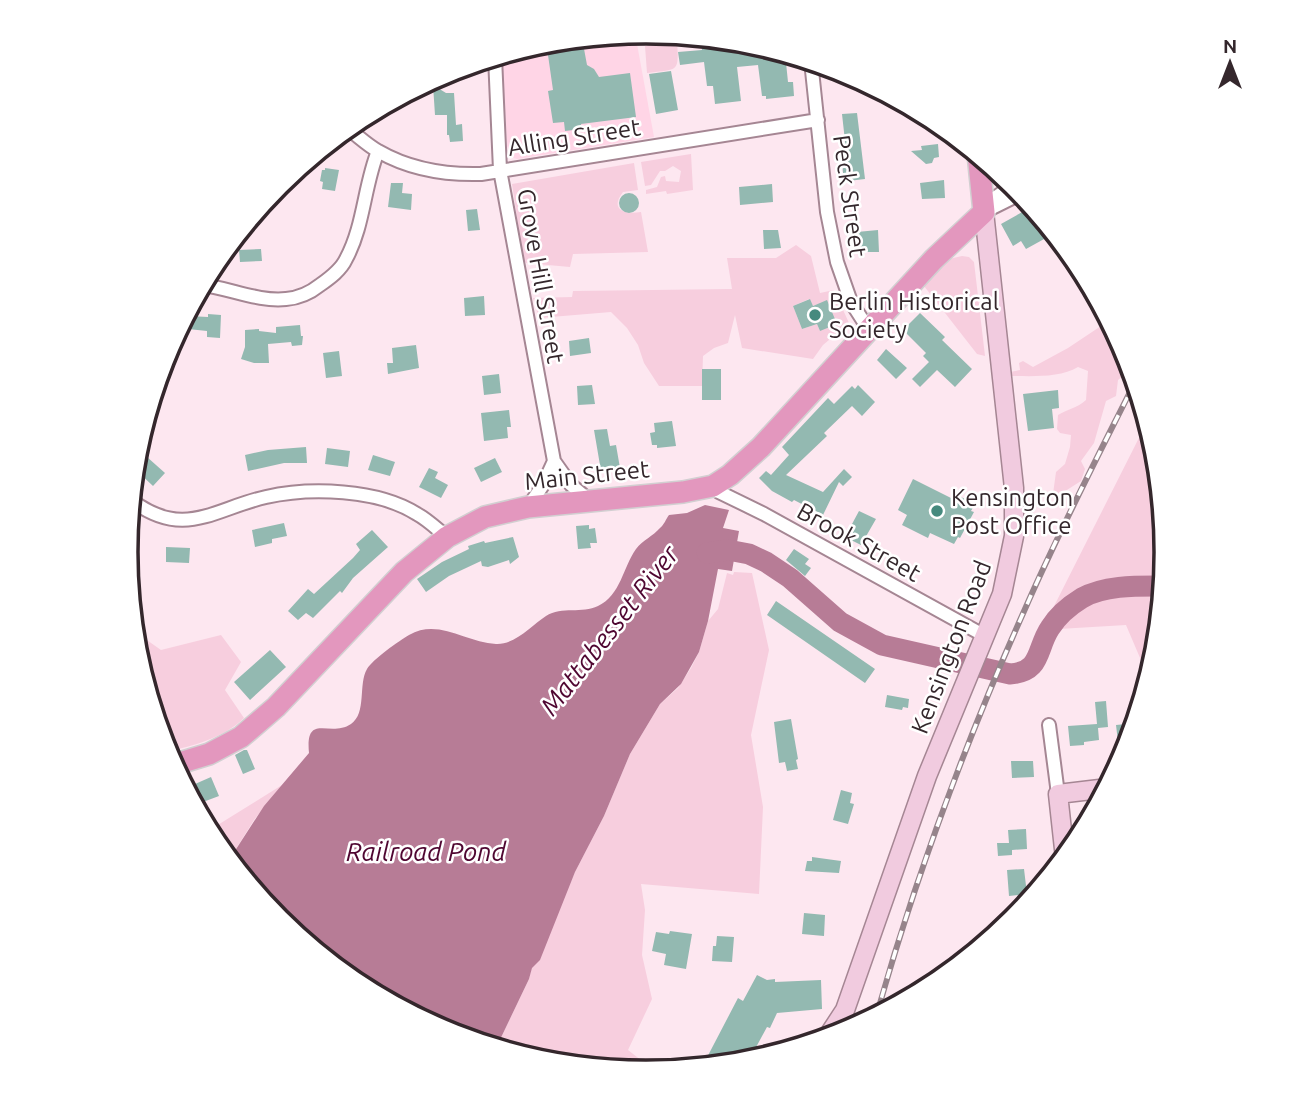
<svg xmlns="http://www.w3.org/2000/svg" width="1293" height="1104" viewBox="0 0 1293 1104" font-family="Ubuntu,sans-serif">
<rect width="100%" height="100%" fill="#fde7f0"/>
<path fill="#ffd5e6" d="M635 33 654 137 517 159 511 157 507 146 502 55 545 41Z"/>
<path fill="#f7cede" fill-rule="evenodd" d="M677 40C679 73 679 69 647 73L645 46Z
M691 154 693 190 667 194 666 191 646 194V190L657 187 661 177 665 176 666 181 679 182 681 171 673 166 665 171H660L651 185 645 186 641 162Z
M634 163 638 190 623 192C609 210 625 215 641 212L648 252 573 254 570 267 526 263 523 259 512 184Z
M796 245 811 256 820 293 834 290 849 323 823 345 813 359 742 348 735 315 728 343 714 348 703 356 702 386H659L644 363 638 345 627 328 611 312 539 318 533 298 572 297 573 291 732 289 727 258H776ZM809 299 813 306 827 301 820 331 817 324 802 329 793 306Z
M962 256 969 257 974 262 985 356 977 354 924 286 949 259Z
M1110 320 1128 353 1132 368 1118 380 1116 396 1106 401 1094 443 1081 461 1085 469 1081 481 1059 495 1053 494 1056 472 1065 464 1070 447 1071 435 1060 433 1057 429 1058 415C1068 409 1077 408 1086 400L1088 371 1078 367C1060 378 1032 376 1011 376L1010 372 1020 370 1019 363 1023 361 1033 367 1068 348Z
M1148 420C1171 496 1173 602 1149 679L1126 625 1042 630Z
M734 572 752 573 769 650 751 735 763 807 759 894 641 884 645 910 642 955 652 999 628 1050 651 1068 650 1072 545 1062 496 1048 529 979 532 967 575 872 604 816 630 754 660 704 678 688 691 668 699 652 708 621 718 609 727 573 733 575Z
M134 631 161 650 221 635 241 662 225 690 244 718C224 738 192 746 166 752L136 653Z
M282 785 254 820 229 860 208 831Z"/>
<path fill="#b77c96" d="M705 505 729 510 723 528 739 531 732 571 718 569 708 621 699 652 681 684 660 704 630 754 604 816 575 872 540 960 532 968 529 979 496 1048 447 1033 357 985 278 920 229 860 264 806 309 753C305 712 330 738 351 724 367 713 358 684 367 669 373 659 399 641 409 635 439 618 466 643 496 644 515 645 532 625 546 616 562 606 582 614 598 606 621 595 623 567 636 549 643 540 653 536 660 528 664 525 666 519 669 515L687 513Z"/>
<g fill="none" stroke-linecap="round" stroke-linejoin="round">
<path stroke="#b77c96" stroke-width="21" d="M707 553 728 550 749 554 766 562 790 578 840 622 882 645 1010 674C1042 672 1036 649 1050 628 1058 615 1069 606 1082 598 1105 585 1138 586 1164 586"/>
</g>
<path fill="#93b9b1" d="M706 37 748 42 785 53 788 82H793L794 96 766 99V96H762L758 65 737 67 741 101 715 104 713 86H707L704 62 680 65 678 52 702 50 701 42 707 41Z
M582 38 587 65 594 69 599 77 630 73 636 117 581 124 582 129 565 131 564 122 553 123 548 91 553 90 546 41Z
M671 71 678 110 656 114 649 74Z
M433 85 446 93H454L456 125 462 124 463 141 450 142 449 135H447V115H435Z
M857 113 865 179 848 181 847 173H843L842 159H847L842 114Z
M938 144 939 157 934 158 932 163 926 164 911 151 922 150 921 146Z
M325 168 339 170 335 191 322 189 323 182 320 181 322 170H325Z
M944 180 945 198 922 199 920 183Z
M391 183H403L402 193 412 194 411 210 388 207Z
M772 184 773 202 740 205 739 187Z
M619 203a10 10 0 1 1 20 0a10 10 0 1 1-20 0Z
M1033 206 1055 233 1026 249 1021 241 1013 246 1001 224Z
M477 209 480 230 468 231 466 210Z
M763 230H778L781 248 764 249Z
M878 230 879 252H858L857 232Z
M261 249 262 261 240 262 239 250Z
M484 296 485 315 465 316 464 298Z
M810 299 813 306 827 300 837 324 820 331 817 324 802 329 793 306Z
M920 313 945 337 942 340 972 369 955 387 937 370 920 387 912 379 929 362 923 356 926 353 903 330Z
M208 314 221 315 220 338 207 337V331L188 329 189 316 208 317Z
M300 325 301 336H303L302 345 292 346 291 342 268 344 269 363H254L241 359 245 347V330L259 329V331L276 333V327Z
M589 338 591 353 570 356 569 341Z
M416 345 419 368 388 374 387 363H393L392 348Z
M886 349 907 368 896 379 877 360Z
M339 351 342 376 326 378 323 353Z
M702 369H721V400H702Z
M499 374 501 393 484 395 482 376Z
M592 385 595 404 578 405 577 386Z
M858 385 875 402 862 416 852 406 824 433 827 436 786 475 823 492 844 469 852 477 843 486 839 482 823 515 794 500 792 502 772 491 759 478 766 471 771 475 789 455 782 447 828 398 834 404 852 386 855 389Z
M1058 390 1059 408 1052 409 1054 428 1028 431 1023 394Z
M509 410 511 427H507L508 438 484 441 481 413Z
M672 421 676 446 657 448V445H652L650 433 655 432 654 423Z
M607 429 610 446 616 445 620 468 601 471 594 430Z
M306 447 307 463H284L248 471 245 455 268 450Z
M327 448 350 451 348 467 325 464Z
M373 455 395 462 390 476 368 470Z
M147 457 165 473 153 486 136 470Z
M495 458 502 472 481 482 474 468Z
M429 468 438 472 435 478 448 485 441 498 419 487Z
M913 479 957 501 959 496 975 504 971 511 974 512 960 538 958 537 954 544 930 533 928 538 902 525 907 515 898 510Z
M859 511 876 519 861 545 845 537Z
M284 523 287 536 272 539V543L255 547 252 530Z
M589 525V529L595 528 597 543H590L591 548 578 549 576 526Z
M372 530 388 547 353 578 342 593 340 591 313 618 306 613 298 620 288 611 308 589 314 594 353 558 360 550 356 544Z
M513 537 519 557 510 564 509 560 488 567 482 566 481 561 449 576 426 592 417 579 442 562 469 549 468 546 484 541 485 543Z
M166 547 190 548 189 563 166 562Z
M794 549 809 559 805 564 811 568 805 576 786 560Z
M776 601 875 669 865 683 767 615Z
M270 650 286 667 250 700 234 682Z
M887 695 909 699 908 708 903 707 902 710 885 707Z
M1106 701 1108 727 1098 728 1099 740 1084 742V745L1070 746 1068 726 1097 724 1095 702Z
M791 719 798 759 796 760 798 769 787 771 785 762 779 763 774 722Z
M1136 723 1131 740 1118 742 1116 725Z
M244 750H247L255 769 243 774 235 755Z
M1011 761H1033L1034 777 1012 778Z
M211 777 219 796 203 802 195 784Z
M841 790 852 793 850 803 854 804 848 824 833 820Z
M1026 829 1027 849 1012 850V855L998 856 997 843H1009L1008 830Z
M812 857 841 861 839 873 805 871 807 861H812Z
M1024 869 1027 894 1009 896 1007 870Z
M804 913 825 915 824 936 802 934Z
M670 931 692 934 686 969 664 965 666 954 652 951 656 932 669 934Z
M717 936 734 937 732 962 712 961 713 946H716Z
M757 975 767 980 775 979V982L821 980 822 1009 777 1013 770 1028 767 1027 748 1062 702 1067 738 998 743 1001Z"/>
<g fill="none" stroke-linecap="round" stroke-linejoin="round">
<defs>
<path id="street" d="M495 57 500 170 554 461 543 485 528 507
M811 61 827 212 837 262 851 302 869 330
M347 128C357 135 367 145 378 151 409 169 446 175 481 174L818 120
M984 211 993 199 1015 184
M984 212 1022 193
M202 285C230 288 258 302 286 299 299 298 310 293 320 285 330 278 341 270 346 259 364 226 364 186 378 151
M554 461 571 485 589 500
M713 486 719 492 764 514 985 636
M131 500C184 540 213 509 266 497 310 487 378 489 417 514 428 520 437 529 447 537
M1049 725 1058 794"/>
<path id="secondary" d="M1065 858 1058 794 1108 788
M826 1039 845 1010 927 776 1002 594 1014 536V488L984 212"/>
<path id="primary" d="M173 765 209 754 241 737 276 707 404 572 447 537 485 517 528 507 683 492 713 486 730 475 761 447 934 259 984 212 978 154"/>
</defs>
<use href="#street" stroke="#a58693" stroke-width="16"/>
<use href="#secondary" stroke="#a58693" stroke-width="21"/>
<use href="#primary" stroke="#d2cfd1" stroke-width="24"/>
<use href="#street" stroke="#fff" stroke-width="12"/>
<use href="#secondary" stroke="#f1cbdf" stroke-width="18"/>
<use href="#primary" stroke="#e397be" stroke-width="21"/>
<defs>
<path id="rail" d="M876 1017C915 878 966 741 1025 609 1059 531 1098 456 1136 380"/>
</defs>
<use href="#rail" stroke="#96848b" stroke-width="6"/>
<use href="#rail" stroke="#fff" stroke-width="3.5" stroke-dasharray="10" stroke-linecap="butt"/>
</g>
<g fill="#468a7e" stroke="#fff" stroke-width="2.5">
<circle cx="815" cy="315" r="7"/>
<circle cx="937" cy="511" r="7"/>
</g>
<g text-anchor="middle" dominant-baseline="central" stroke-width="5" stroke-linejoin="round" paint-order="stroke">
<g font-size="24" fill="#34272c" stroke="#fff">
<text transform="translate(574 137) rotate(-9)">Alling Street</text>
<text transform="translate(850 196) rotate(82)">Peck Street</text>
<text transform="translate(541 276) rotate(80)">Grove Hill Street</text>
<text transform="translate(587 475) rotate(-6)">Main Street</text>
<text transform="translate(859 542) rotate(29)">Brook Street</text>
<text transform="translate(951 647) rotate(-69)">Kensington Road</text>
</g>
<g font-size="24" fill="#34272c" stroke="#fff" text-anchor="start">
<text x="829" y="301">Berlin Historical<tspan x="829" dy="28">Society</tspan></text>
<text x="951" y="497">Kensington<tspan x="951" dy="28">Post Office</tspan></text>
</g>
<g font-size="26" font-style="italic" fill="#4f0631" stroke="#fff">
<text transform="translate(609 630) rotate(-52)">Mattabesset River</text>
<text x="426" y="851">Railroad Pond</text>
</g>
</g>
<path d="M0 0H1293V1104H0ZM138 552a508 508 0 1 1 1016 0a508 508 0 1 1-1016 0Z" fill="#fff" fill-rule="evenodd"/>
<path fill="none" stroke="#34272c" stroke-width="3.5" d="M138 552a508 508 0 1 1 1016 0a508 508 0 1 1-1016 0Z"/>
<g transform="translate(1230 63)" stroke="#ffffff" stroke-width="5" paint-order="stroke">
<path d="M0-5L12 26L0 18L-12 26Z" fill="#34272c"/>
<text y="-10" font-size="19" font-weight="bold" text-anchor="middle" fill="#34272c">N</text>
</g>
</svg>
